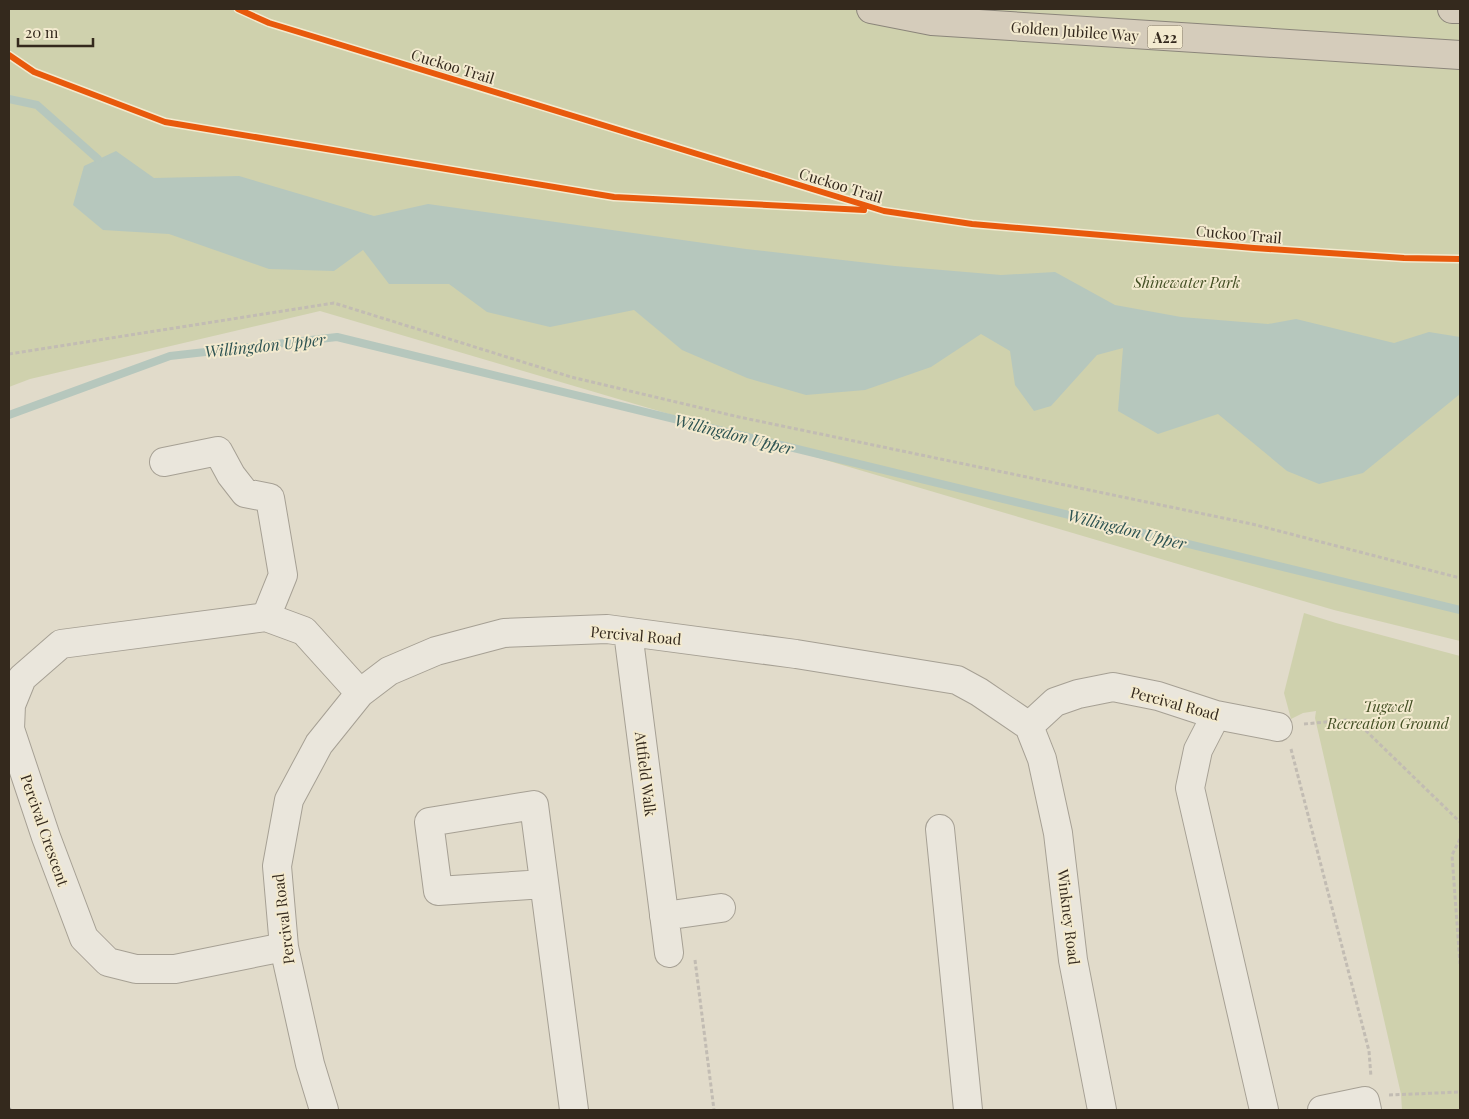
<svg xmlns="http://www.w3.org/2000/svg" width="1469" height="1119" viewBox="0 0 1469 1119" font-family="'Playfair Display',serif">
<rect width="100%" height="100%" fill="#e1dbca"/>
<path fill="#cfd1ad" d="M9 9H1460V641L1334 610 320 311 30 379 9 387Z
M1304 613 1336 623 1460 656V1110H1402L1401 1094 1315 718 1316 711 1303 713 1291 719 1284 693Z"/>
<path fill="#b6c7bd" d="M116 151 154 178 239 176 374 216 428 204 746 249 895 266 1001 275 1055 272 1115 305 1181 317 1268 324 1296 319 1394 343 1429 332 1460 337V394L1363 473 1319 484 1287 471 1218 414 1158 434 1118 411 1123 348 1097 355 1051 406 1034 411 1015 385 1010 351 981 334 931 367 865 390 806 395 747 378 682 350 634 310 550 327 487 312 449 284H389L363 250 334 271 269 269 169 234 103 230 73 205 84 166Z"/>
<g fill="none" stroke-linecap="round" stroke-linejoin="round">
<path stroke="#b6c7bd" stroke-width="8" d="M9 99 37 105 98 159
M9 415 170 356 337 337 1460 610"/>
<defs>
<path id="minor" d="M164 462 218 451 231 475 245 493 270 498 283 575 266 617
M628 632 669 953
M1216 715 1198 750 1190 788 1264 1110
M1029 726 1042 759 1058 833 1073 960 1102 1110
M940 829 968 1110
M544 884 438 891 429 822 534 805 574 1110
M664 916 721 908
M284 947 175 969H136L108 962 84 938 46 837 10 729 11 705 22 678 61 644 266 617 304 631 360 693
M324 1110 310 1064 284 947 277 866 289 800 319 744 360 693 389 671 436 651 504 633 607 629 796 654 957 680 979 692 1029 726 1055 702 1078 694 1113 687 1158 696 1216 715 1278 727
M1322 1110 1365 1101 1367 1110"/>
<path id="highway" d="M871 9 932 21 1460 55
M1452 9H1460"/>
</defs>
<use href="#minor" stroke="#a6a094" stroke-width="30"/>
<use href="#highway" stroke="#8b857a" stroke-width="30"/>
<path stroke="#c2bcb3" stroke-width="3" stroke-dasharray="4 2.5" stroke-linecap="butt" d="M9 354 334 303 571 377 739 417 1252 524 1460 578
M1304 724 1347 720 1360 725 1460 822
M1291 749 1369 1051 1371 1077
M1460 839 1452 855 1460 964
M695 960 714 1110
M1389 1095 1460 1092"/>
<use href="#minor" stroke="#eae6dc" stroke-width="28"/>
<use href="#highway" stroke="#d5ccbb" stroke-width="28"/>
<path stroke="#a9a59c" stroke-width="4" stroke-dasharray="9 9" stroke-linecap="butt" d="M9 1109 10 1110"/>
<defs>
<path id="cycleway" d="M238 9 269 23 884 211 972 224 1254 248 1404 258 1460 259
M9 55 34 72 165 122 614 197 864 210"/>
</defs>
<use href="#cycleway" stroke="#f3eacf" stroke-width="9"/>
<use href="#cycleway" stroke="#e8590c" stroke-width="6"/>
</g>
<g text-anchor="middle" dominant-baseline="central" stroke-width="4" stroke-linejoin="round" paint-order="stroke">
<rect fill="#f3eacf" stroke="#6d6352" stroke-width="1" x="1147.5" y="25.5" width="35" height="23" rx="4"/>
<g font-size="14" font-weight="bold" fill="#34291d">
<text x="1165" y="37">A22</text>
</g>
<g font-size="15" fill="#34291d" stroke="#f3eacf">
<text transform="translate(1075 31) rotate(4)">Golden Jubilee Way</text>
<text transform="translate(453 66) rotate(17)">Cuckoo Trail</text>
<text transform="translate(841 185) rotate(17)">Cuckoo Trail</text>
<text transform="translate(1239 234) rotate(5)">Cuckoo Trail</text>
<text transform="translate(636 635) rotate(5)">Percival Road</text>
<text transform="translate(1175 703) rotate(15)">Percival Road</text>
<text transform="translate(646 774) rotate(83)">Attfield Walk</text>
<text transform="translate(45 830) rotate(71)">Percival Crescent</text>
<text transform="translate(1069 917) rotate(83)">Winkney Road</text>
<text transform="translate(283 919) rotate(-97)">Percival Road</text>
</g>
<g font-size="15" font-style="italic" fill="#434f24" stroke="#f3eacf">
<text x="1187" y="282">Shinewater Park</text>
<text x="1388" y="706">Tugwell<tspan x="1388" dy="17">Recreation Ground</tspan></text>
</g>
<g font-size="16" font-style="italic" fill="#2d5352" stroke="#f3eacf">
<text transform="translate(265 345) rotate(-6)">Willingdon Upper</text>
<text transform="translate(734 434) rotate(14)">Willingdon Upper</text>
<text transform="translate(1127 529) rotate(14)">Willingdon Upper</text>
</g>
</g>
<rect width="1469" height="1119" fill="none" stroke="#34291d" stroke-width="20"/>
<path d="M18 38v8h75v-8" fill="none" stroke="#34291d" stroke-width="2.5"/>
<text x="25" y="38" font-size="15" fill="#34291d" stroke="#f3eacf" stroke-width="4" paint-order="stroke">20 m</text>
</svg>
